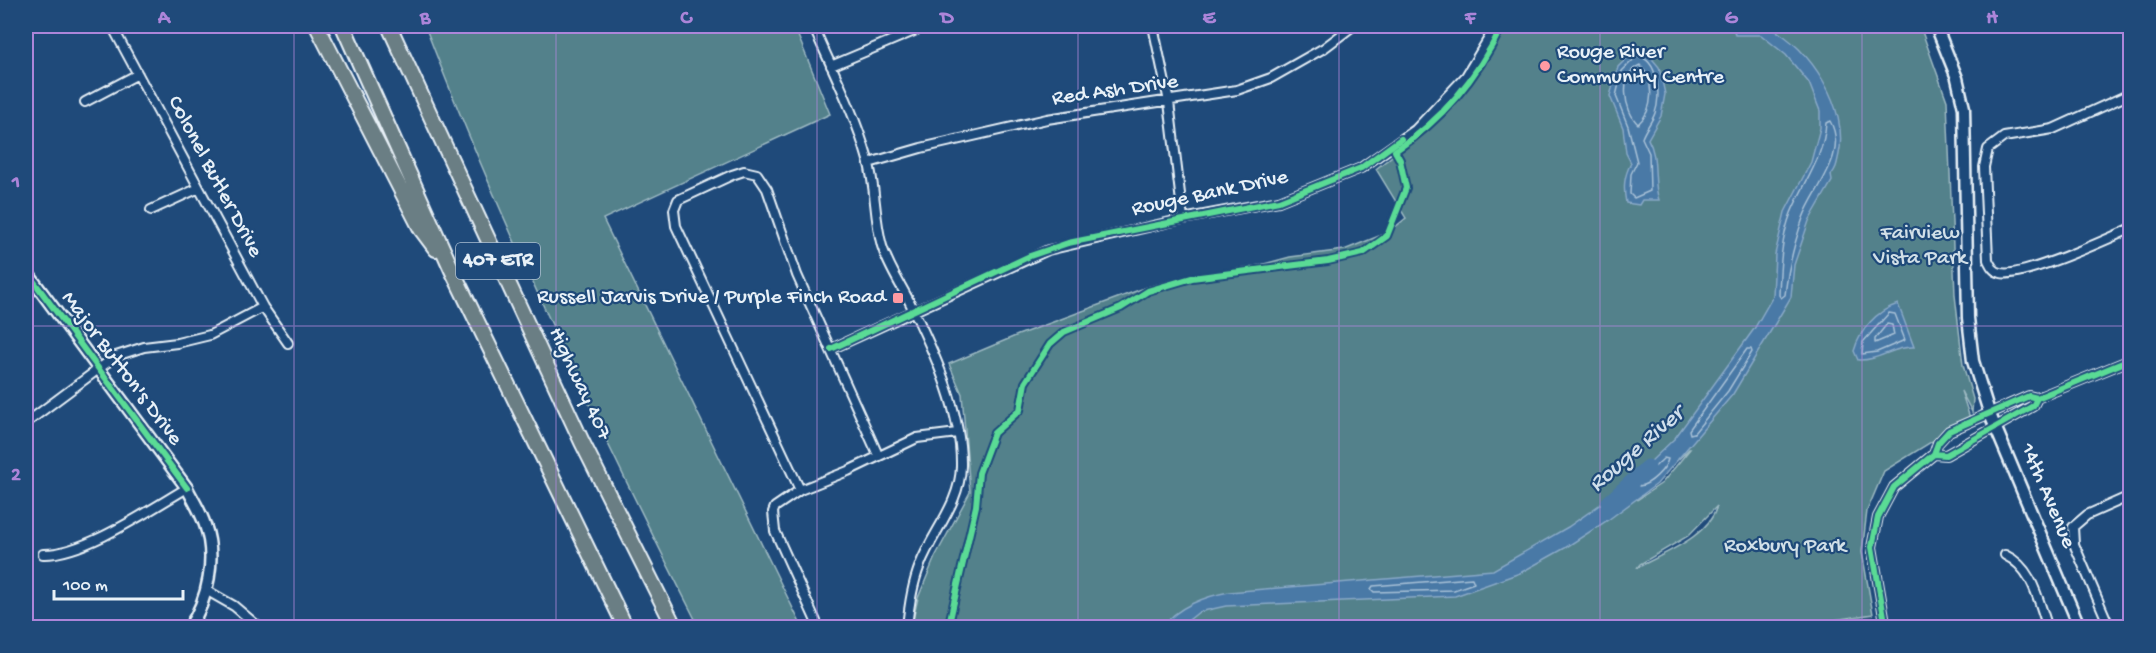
<svg xmlns="http://www.w3.org/2000/svg" width="2156" height="653" viewBox="0 0 2156 653" font-family="'Gochi Hand',sans-serif">
<rect width="100%" height="100%" fill="#1f4a7a"/>
<filter id="ink" filterUnits="userSpaceOnUse"><feTurbulence type="fractalNoise" baseFrequency=".0167" numOctaves="2"/><feDisplacementMap in="SourceGraphic" scale="12" xChannelSelector="R" yChannelSelector="G"/><feConvolveMatrix kernelMatrix="1 2 1 2 8 2 1 2 1" color-interpolation-filters="sRGB"/></filter>
<g filter="url(#ink)">
<path fill="#33577d" d="M1873 614 1875 627 1781 628 1788 626Z"/>
<path fill="#52818b" stroke="#9db9c2" stroke-width="1.5" fill-rule="evenodd" d="M425 26H794L830 114 603 219 802 627H699C599 431 504 231 425 26Z
M1503 26H1920L1947 101 1955 295 1963 365 1973 399 1972 412 1961 391 1970 418 1884 471 1867 511 1862 552 1873 614 1781 628H911L918 598 935 557 970 492 962 394 949 364 1018 335 1147 287 1187 276 1260 265 1290 257 1344 250 1389 232 1406 218 1376 169 1427 128 1487 62ZM1690 449 1662 483 1637 500 1689 449ZM1717 506C1708 538 1663 553 1637 568L1640 564 1688 536Z"/>
<path fill="#4979a6" stroke="#89a9c7" stroke-width="1.5" d="M1733 26C1743 25 1760 22 1769 27 1811 47 1849 110 1839 154 1837 163 1837 168 1831 175L1832 181 1809 221 1794 265 1791 297 1733 394 1657 484 1608 520 1565 548 1520 573 1455 596 1226 606 1199 612 1180 627H1163C1176 607 1206 596 1229 592L1493 570 1568 527 1622 489 1675 438 1754 329 1773 296 1775 254 1785 212 1811 162 1820 128V111L1809 83 1786 55 1761 35H1735Z
M1635 50 1648 54 1659 67 1665 94 1661 116 1648 139C1659 158 1652 179 1659 200H1642L1639 205 1626 203C1623 187 1624 176 1631 163L1626 153 1623 128 1610 96 1618 67Z
M1898 304 1914 347C1894 346 1879 361 1858 360L1854 351C1860 330 1876 311 1898 304Z"/>
<g fill="none" stroke-linecap="round" stroke-linejoin="round">
<path stroke="#a8c1d7" stroke-width="1.5" d="M1637 56C1659 59 1661 97 1655 113 1652 122 1645 129 1642 138L1649 153 1650 191 1634 198 1630 194 1631 174 1637 162 1628 126 1616 96 1622 71Z
M1640 65C1655 81 1654 110 1638 124 1624 111 1618 74 1640 65Z
M1830 121C1849 154 1814 188 1803 218 1794 244 1788 268 1785 295L1781 298 1779 295C1780 268 1781 238 1791 213 1804 182 1824 157 1826 123Z
M1889 313 1895 314 1905 340 1877 352 1862 354 1863 342Z
M1887 324 1892 325 1894 335 1875 343V339Z
M1747 349H1751L1752 352 1728 391 1694 433 1690 434 1689 430Z
M1664 458 1668 459C1666 469 1650 485 1639 486V482Z
M1472 578 1474 583 1454 590 1374 592 1371 589 1373 586Z"/>
<path stroke="#4979a6" stroke-width="15" d="M1608 503 1648 467"/>
<defs>
<path id="street" d="M112 26 263 307 288 343
M813 26C833 70 855 114 868 160 876 188 874 218 882 246 889 269 904 289 914 311 936 357 962 414 961 466 960 504 933 531 920 565 912 585 909 606 907 628
M1153 26 1169 102 1183 219
M831 66 926 26
M2130 94 2053 129 2004 137 1988 149 1984 167 1988 260C1991 266 1993 271 2001 273 2021 278 2108 239 2130 229
M85 102 138 74
M869 163 921 148 1047 119 1237 90 1271 78 1324 48 1353 26
M151 210 199 188
M831 349 1048 250 1183 219 1279 201 1361 168 1415 130 1466 76 1496 26
M26 423 116 356 144 347 177 343 210 335 263 307
M1934 454 1946 455 2033 406 2037 398
M800 490 676 226 674 210 678 200 732 175 744 171 757 174 767 189 797 275 878 455
M43 554C84 555 151 509 187 488
M2005 555C2033 568 2038 600 2048 628
M206 590 234 606 260 628
M819 628 775 531 773 512 775 507 800 490 848 471 917 438 957 433
M1886 628 1872 547 1878 517 1894 487 1934 454 1938 443 1949 431 2029 396 2037 398 2130 360
M2110 628 2074 544 2073 527 2087 515 2130 496"/>
<path id="secondary" d="M1936 26 1957 78 1964 108 1968 318 1973 361 1989 412 2080 628
M26 271 187 488C193 500 201 512 205 525 217 558 208 600 189 628"/>
<path id="highway" d="M317 26 421 229 436 249
M343 26 452 270 626 628
M389 26 582 442 675 628"/>
</defs>
<use href="#street" stroke="#e8f1f8" stroke-width="12"/>
<use href="#secondary" stroke="#e8f1f8" stroke-width="15"/>
<use href="#highway" stroke="#e8f1f8" stroke-width="18"/>
<use href="#street" stroke="#1f4a7a" stroke-width="8"/>
<use href="#secondary" stroke="#1f4a7a" stroke-width="10"/>
<use href="#highway" stroke="#6b7e84" stroke-width="14"/>
<defs>
<path id="cycleway" d="M26 271 187 488
M831 349 1030 256 1068 243 1279 201 1361 168 1401 139
M1934 454 1946 455 2033 406 2037 398
M948 628 976 506 979 473 994 433 1020 410 1025 383 1050 344 1064 332 1121 308 1148 291 1192 278 1328 261 1363 253 1387 236 1406 188 1400 160 1395 151C1442 120 1478 76 1502 26
M1886 628 1872 547 1878 517 1894 487 1934 454 1938 443 1949 431 2029 396 2037 398 2130 360"/>
</defs>
<use href="#cycleway" stroke="#1f4a7a" stroke-width="10"/>
<use href="#cycleway" stroke="#5adb95" stroke-width="6"/>
</g>
</g>
<path fill="none" stroke="#ac85d9" stroke-width="1.5" stroke-opacity="0.55" d="M294 26V628M556 26V628M817 26V628M1078 26V628M1339 26V628M1600 26V628M1862 26V628M26 326H2130"/>
<g fill="#ff9aa2" stroke="#1f4a7a" stroke-width="2">
<circle cx="1545" cy="66" r="6"/>
<rect x="892" y="292" width="12" height="12" rx="3"/>
</g>
<g text-anchor="middle" dominant-baseline="central" stroke-width="4.5" stroke-linejoin="round" paint-order="stroke">
<rect fill="#1f4a7a" stroke="#acbfd2" stroke-width="1.5" x="456" y="243" width="84" height="36" rx="4.5"/>
<g font-size="21" font-weight="bold" fill="#e8f1f8">
<text x="498" y="261">407 ETR</text>
</g>
<g font-size="22" fill="#e8f1f8" stroke="#1f4a7a" text-anchor="start">
<text x="1557" y="53">Rouge River<tspan x="1557" dy="25">Community Centre</tspan></text>
<text x="886" y="298" text-anchor="end">Russell Jarvis Drive / Purple Finch Road</text>
</g>
<g font-size="22" fill="#e8f1f8" stroke="#1f4a7a">
<text transform="translate(1115 91) rotate(-8)">Red Ash Drive</text>
<text transform="translate(214 177) rotate(62)">Colonel Butler Drive</text>
<text transform="translate(1210 194) rotate(-12)">Rouge Bank Drive</text>
<text transform="translate(121 369) rotate(53)">Major Button's Drive</text>
<text transform="translate(579 384) rotate(65)">Highway 407</text>
<text transform="translate(2047 496) rotate(67)">14th Avenue</text>
</g>
<g font-size="22" fill="#d2e0e8" stroke="#1f4a7a">
<text x="1920" y="234">Fairview<tspan x="1920" dy="25">Vista Park</tspan></text>
<text x="1785" y="547">Roxbury Park</text>
</g>
<g font-size="24" font-style="italic" fill="#d0dfec" stroke="#1f4a7a">
<text transform="translate(1637 450) rotate(-41)">Rouge River</text>
</g>
</g>
<rect width="2156" height="653" fill="none" stroke="#1f4a7a" stroke-width="66"/>
<path d="M54 590v9h129v-9" fill="none" stroke="#e8f1f8" stroke-width="3"/>
<text x="63" y="590" font-size="18" fill="#e8f1f8" stroke="#1f4a7a" stroke-width="4.5" paint-order="stroke">100 m</text>
<rect x="33" y="33" width="2090" height="587" fill="none" stroke="#ac85d9" stroke-width="2"/>
<g font-size="20" text-anchor="middle" font-weight="bold" fill="#ac85d9">
<text x="164" y="23">A</text>
<text x="425" y="23">B</text>
<text x="686" y="23">C</text>
<text x="947" y="23">D</text>
<text x="1209" y="23">E</text>
<text x="1470" y="23">F</text>
<text x="1731" y="23">G</text>
<text x="1992" y="23">H</text>
<text x="16" y="187">1</text>
<text x="16" y="480">2</text>
</g>
</svg>
